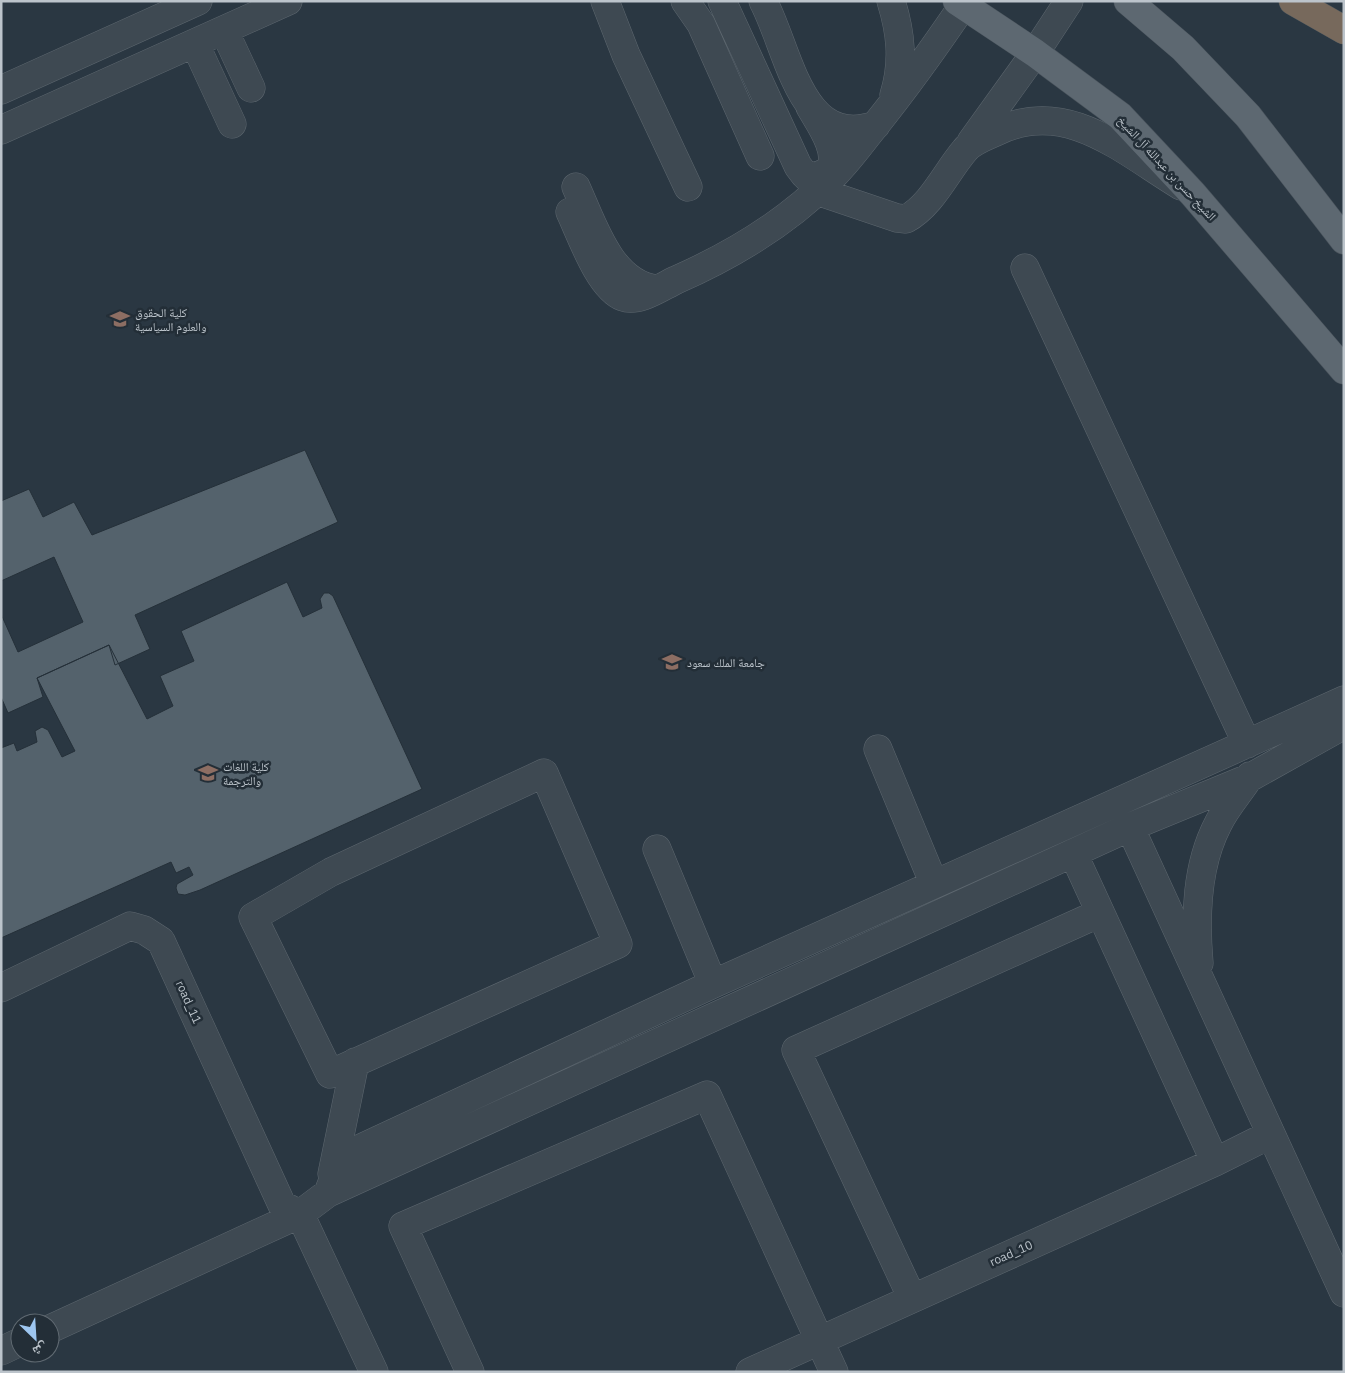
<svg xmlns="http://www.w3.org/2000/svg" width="1345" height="1373" viewBox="0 0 1345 1373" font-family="'IBM Plex Sans','Noto Naskh Arabic',sans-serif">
<rect width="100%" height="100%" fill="#2a3742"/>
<path fill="#54626c" stroke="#253039" d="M305 450 338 522 135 615 150 649 115 665 109 645 37 678 43 697 8 713 1 697V614L18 652 83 622 54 557 1 581V501L29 489 43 517 74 502 92 535Z
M287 582 303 617 322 608 320 599 324 593H329L333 596 422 789 200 890 185 895 178 894 176 888 177 884 193 875 189 867 176 873 171 862 1 938V748L14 743 17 751 37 742 35 731 42 727 48 730 62 757 75 751 37 678 109 645 147 719 173 706 160 676 194 661 181 631Z"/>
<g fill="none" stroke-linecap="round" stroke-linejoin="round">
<defs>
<path id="minor" d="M605 1 626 55 688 187
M685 1 701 24 760 156
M722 1 798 166 804 174 816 177 830 170C840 151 819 123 810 107
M763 1C789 49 800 151 876 125
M891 1C901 33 904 62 894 95
M224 30 251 88
M195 44 232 124
M1 90 198 1
M1 130 288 1
M971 142 1035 53 1069 1
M804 174 823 193 897 218 906 219C932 205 946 172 965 150 972 141 987 136 998 131 1067 98 1123 151 1181 186
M576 187C593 224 610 283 656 289
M570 212C581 235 599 288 623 297 639 303 661 287 676 280 733 255 786 223 830 179 847 163 860 144 874 127 907 86 937 44 966 1
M1025 268 1247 744
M878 749 934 884
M544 773 618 944 330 1074 253 917 331 872Z
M1130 827 1344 1293
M657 849 713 984
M1073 853 1215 1162
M1199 963C1195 917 1196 866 1218 824 1226 807 1240 792 1250 776
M1 988 130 926 144 930 161 941 282 1205 300 1214
M332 1174 355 1062
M328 1193 342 1157 713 984 1344 700
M300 1214 374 1372
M912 1298 796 1050 1100 913
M50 1329 300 1214 328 1193 1130 827 1249 778 1344 725
M1 1351 20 1342
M470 1372 403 1226 707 1095 834 1372
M750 1372 1215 1162 1271 1134"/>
<path id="major" d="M957 1 1035 53 1120 116 1193 194 1344 370
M1128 1 1183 48 1248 116 1344 240"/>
<path id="highway" d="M1293 1 1344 30"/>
</defs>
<use href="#minor" stroke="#5d676f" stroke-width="29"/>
<use href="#major" stroke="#48525b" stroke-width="29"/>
<use href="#highway" stroke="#49545c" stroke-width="29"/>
<use href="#minor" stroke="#3e4952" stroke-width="28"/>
<use href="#major" stroke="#5d6871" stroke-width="28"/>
<use href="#highway" stroke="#77695c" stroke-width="28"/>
</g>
<defs>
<symbol id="university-bare" viewBox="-9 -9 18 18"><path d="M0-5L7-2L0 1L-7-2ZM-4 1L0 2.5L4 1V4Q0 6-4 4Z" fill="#8d6e63" stroke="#232e37" stroke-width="2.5" paint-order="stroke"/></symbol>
</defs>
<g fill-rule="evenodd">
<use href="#university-bare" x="106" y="305" width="28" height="28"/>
<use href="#university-bare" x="658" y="648" width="28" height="28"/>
<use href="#university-bare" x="194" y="759" width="28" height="28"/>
</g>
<g text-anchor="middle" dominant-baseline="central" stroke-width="5" stroke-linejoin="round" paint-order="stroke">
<g font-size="12" fill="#bcc4cb" stroke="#232e37">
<text transform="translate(1167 168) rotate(47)">الشيخ حسن بن عبدالله آل الشيخ</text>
<text transform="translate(189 1002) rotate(66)">road_11</text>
<text transform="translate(1011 1253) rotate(-24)">road_10</text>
</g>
<g font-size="12" fill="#bcc4cb" stroke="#232e37" text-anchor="start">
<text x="135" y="312">كلية الحقوق<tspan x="135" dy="14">والعلوم السياسية</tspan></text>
<text x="687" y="662">جامعة الملك سعود</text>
<text x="223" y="766">كلية اللغات<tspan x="223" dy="14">والترجمة</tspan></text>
</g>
</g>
<rect width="1345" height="1373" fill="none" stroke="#bcc4cb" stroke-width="5"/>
<g transform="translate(35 1338) rotate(155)"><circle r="24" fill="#232e37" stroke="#606a72"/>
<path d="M0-4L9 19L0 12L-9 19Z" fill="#9dc6f0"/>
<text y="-8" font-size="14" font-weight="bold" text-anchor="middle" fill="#bcc4cb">ش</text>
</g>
</svg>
